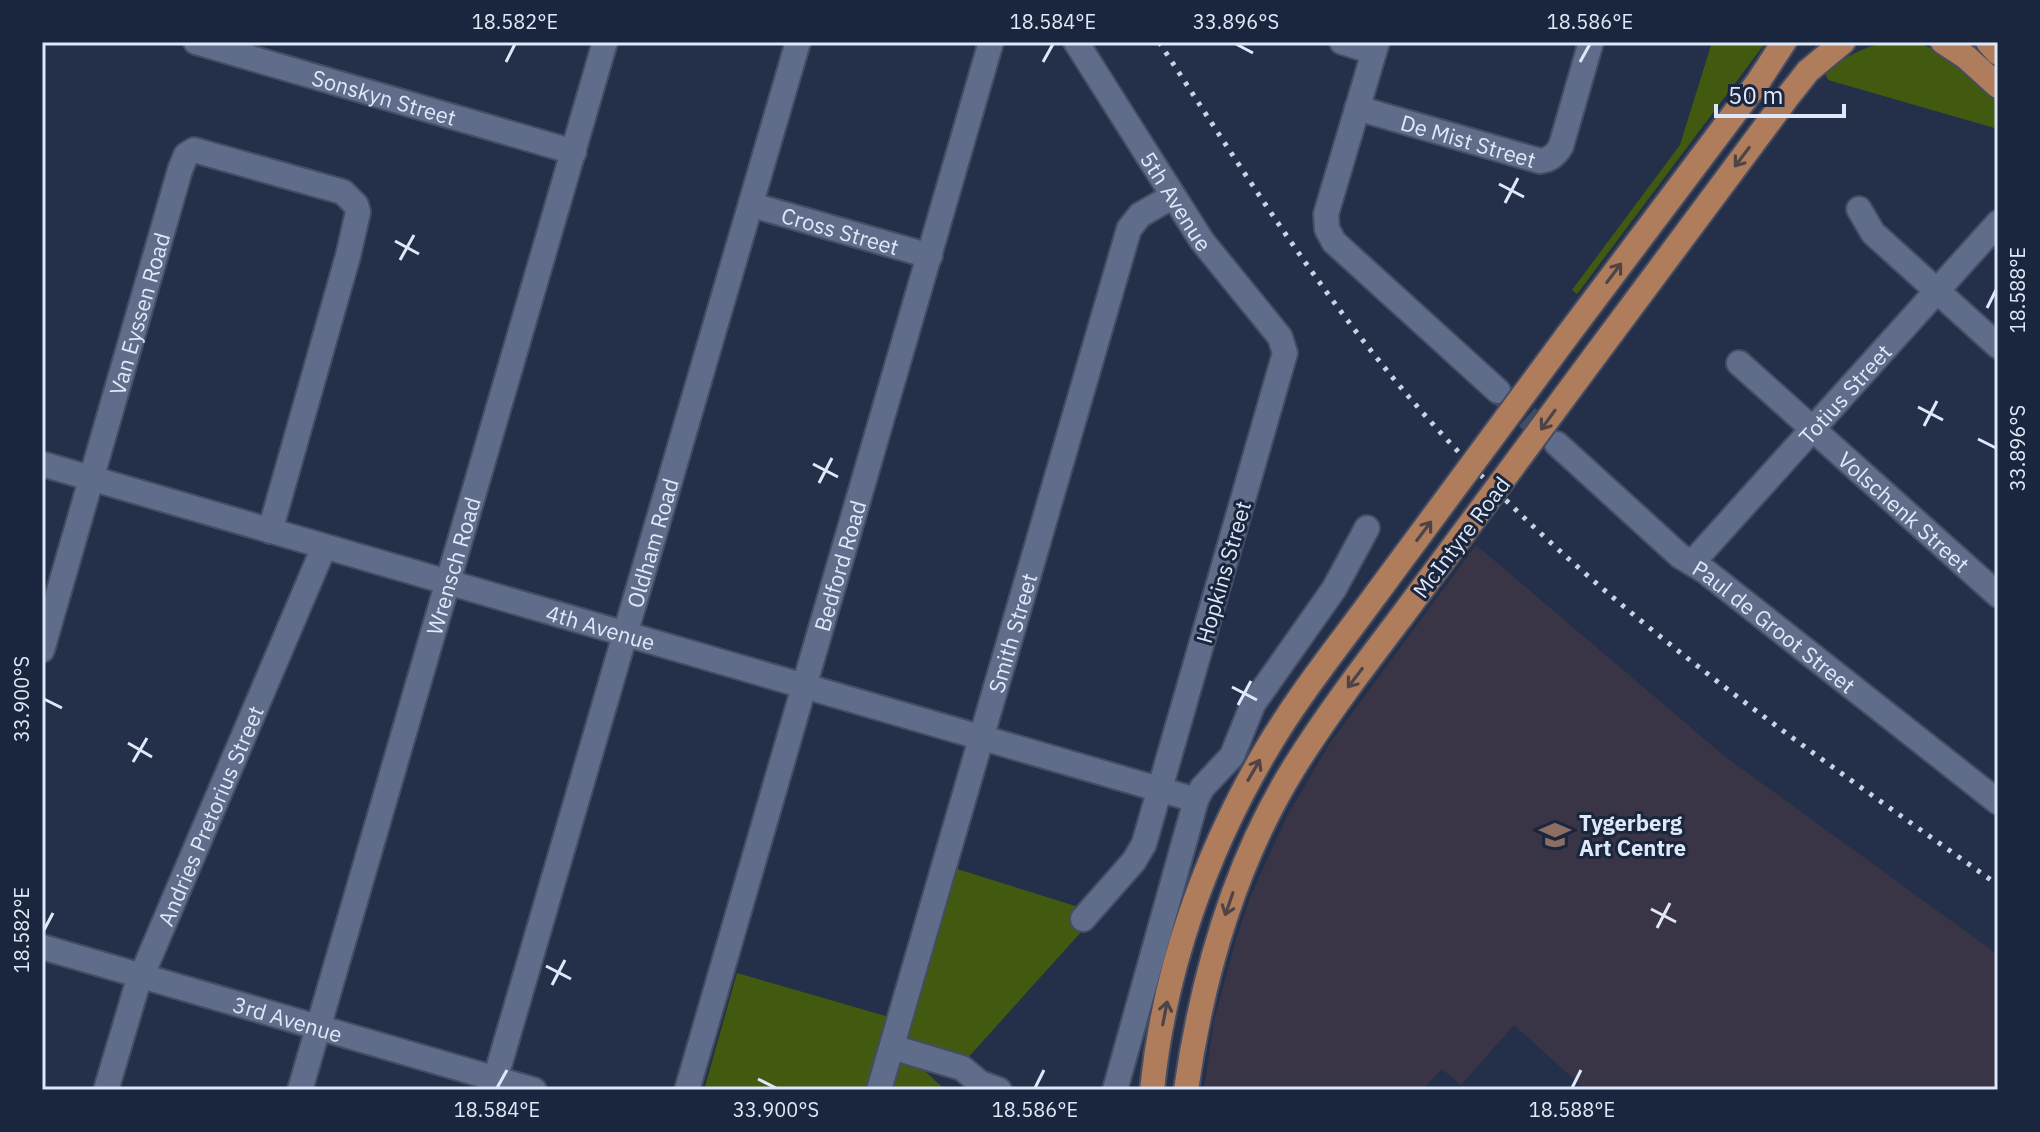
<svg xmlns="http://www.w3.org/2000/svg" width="2040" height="1132" viewBox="0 0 2040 1132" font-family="'IBM Plex Sans',sans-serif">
<rect width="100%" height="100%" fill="#243049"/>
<path fill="#3a3546" d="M1476 545 1723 755 1998 955V1090H1586L1514 1025 1461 1085 1442 1069 1422 1090H1204L1214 1020 1237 936 1251 895 1287 816 1330 743Z"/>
<path fill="#425910" d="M1712 42H1766L1577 294 1572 290 1680 145Z
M1912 42C1948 50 1971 75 1998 99V129L1828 80 1825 73C1856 49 1872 42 1912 42Z
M957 869 1082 908 1071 921 1082 931 965 1061 912 1042 908 1037Z
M737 973 889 1017 868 1090H704Z
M901 1061 916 1063 942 1087 940 1090H893Z"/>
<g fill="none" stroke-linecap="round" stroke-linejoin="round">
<path stroke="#404c63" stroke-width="24" stroke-dasharray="24 12" stroke-linecap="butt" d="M1500 393 1556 443"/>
<defs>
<g id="minor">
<path id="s1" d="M196 42 574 152"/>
<path id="s2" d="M1076 42 1202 241 1280 337 1285 353 1144 844 1134 861 1083 919"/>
<path d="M1342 42 1374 52"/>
<path d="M1377 42 1326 214 1327 229 1334 242 1498 391"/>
<path id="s3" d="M1357 108 1540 161C1550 160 1556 155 1561 146L1591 42"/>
<path id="s4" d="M752 205 930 256"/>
<path d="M1859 209 1873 233 1998 346"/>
<path id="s5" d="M1739 363 1998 595"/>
<path id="s6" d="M1557 444 1680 556 1705 571 1998 802"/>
<path id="s7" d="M42 464 1196 800 1202 788 1232 756 1253 704 1334 589 1367 528"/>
<path id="s8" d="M1692 563 1998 223"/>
<path id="s9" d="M42 650 180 170 186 155 194 150 343 192 356 205 358 212 348 256 270 531"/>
<path id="s10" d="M42 947 534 1090"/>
<path d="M892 1047 962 1068 980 1083 999 1090"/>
<path id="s11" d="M106 1090 136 989 324 547"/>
<path id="s12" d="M300 1090 605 42"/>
<path id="s13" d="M492 1090 798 42"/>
<path id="s14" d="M687 1090 991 42"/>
<path id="s15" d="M879 1090 1129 229 1140 215 1173 196"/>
<path d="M1115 1090 1196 800"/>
</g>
<path id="major" d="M1943 42 1966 57 1998 86
M1988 42 1998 53
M1567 336 1758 82 1784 42
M1594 357 1789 95 1808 71 1843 42
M1152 1090C1164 969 1206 851 1268 747 1300 693 1340 644 1377 593
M1186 1090C1202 977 1233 867 1293 769 1326 716 1364 666 1402 616"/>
</defs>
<use href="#minor" stroke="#444d63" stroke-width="28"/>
<use href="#major" stroke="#444d63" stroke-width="28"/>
<use href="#minor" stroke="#5f6d8a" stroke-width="24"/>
<use href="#major" stroke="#af7c5c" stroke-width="24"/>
<path stroke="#c9d3e4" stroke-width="5" stroke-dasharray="4 8" stroke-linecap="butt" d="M1159 42C1238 163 1315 287 1409 397 1580 596 1787 734 1998 885"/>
<defs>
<path id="major-bridge" d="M1377 593 1567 336
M1402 616 1594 357"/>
</defs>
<use href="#major-bridge" stroke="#444d63" stroke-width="28" stroke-linecap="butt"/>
<use href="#major-bridge" stroke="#af7c5c" stroke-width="24"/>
</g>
<defs><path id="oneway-shaft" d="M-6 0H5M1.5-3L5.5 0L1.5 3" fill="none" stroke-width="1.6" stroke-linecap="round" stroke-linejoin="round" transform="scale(2)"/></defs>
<g stroke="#4e4448">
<use href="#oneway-shaft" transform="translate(1742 157) rotate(127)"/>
<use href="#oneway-shaft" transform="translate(1614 273) rotate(-53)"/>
<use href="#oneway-shaft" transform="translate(1548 420) rotate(126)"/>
<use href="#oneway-shaft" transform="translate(1424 531) rotate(-53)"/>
<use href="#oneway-shaft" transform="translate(1355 678) rotate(127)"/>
<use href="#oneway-shaft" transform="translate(1254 770) rotate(-60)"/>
<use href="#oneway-shaft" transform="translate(1229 904) rotate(109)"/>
<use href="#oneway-shaft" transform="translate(1165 1013) rotate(-79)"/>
</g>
<path fill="none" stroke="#dfe8f8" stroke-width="3" d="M1236 44 1253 53M506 62 515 44M1043 62 1053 44M1580 62 1590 44M1499 184 1524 197M1505 203 1518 178M395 241 419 254M400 260 414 235M1987 308 1996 290M1918 407 1943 420M1924 426 1937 401M1978 439 1996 448M813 464 838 477M819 483 832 458M1232 687 1257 700M44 699 62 708M1238 705 1251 681M128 743 152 757M133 762 147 738M1651 909 1676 922M1657 928 1670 903M44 930 53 913M546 966 571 979M552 985 565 960M758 1079 776 1088M497 1088 507 1070M1035 1088 1044 1070M1572 1088 1581 1070"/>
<defs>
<symbol id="school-bare" viewBox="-9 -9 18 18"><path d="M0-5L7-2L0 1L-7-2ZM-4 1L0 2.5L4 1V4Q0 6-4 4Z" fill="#8d6e63" stroke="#1a263e" stroke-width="2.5" paint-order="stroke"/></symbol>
</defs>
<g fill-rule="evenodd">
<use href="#school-bare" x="1533" y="813" width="44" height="44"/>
</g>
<g text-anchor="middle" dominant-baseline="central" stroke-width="6" stroke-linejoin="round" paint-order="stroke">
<g font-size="22" fill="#dfe8f8" stroke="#1a263e">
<text stroke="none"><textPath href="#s1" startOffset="196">Sonskyn Street</textPath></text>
<text stroke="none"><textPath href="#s3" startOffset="116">De Mist Street</textPath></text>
<text stroke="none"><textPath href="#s2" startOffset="188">5th Avenue</textPath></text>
<text stroke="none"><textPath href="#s4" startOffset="92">Cross Street</textPath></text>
<text stroke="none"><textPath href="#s9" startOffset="350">Van Eyssen Road</textPath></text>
<text stroke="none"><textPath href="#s8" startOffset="228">Totius Street</textPath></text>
<text stroke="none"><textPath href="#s5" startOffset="222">Volschenk Street</textPath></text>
<text transform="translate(1461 537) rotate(-53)">McIntyre Road</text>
<text stroke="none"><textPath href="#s13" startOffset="570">Oldham Road</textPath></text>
<text stroke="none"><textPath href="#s12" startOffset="546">Wrensch Road</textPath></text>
<text stroke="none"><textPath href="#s14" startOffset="546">Bedford Road</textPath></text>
<text transform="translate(1223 572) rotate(-74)">Hopkins Street</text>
<text stroke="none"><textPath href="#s7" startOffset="582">4th Avenue</textPath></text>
<text stroke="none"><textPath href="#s6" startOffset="284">Paul de Groot Street</textPath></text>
<text stroke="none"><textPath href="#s15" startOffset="476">Smith Street</textPath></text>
<text stroke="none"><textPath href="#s11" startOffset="294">Andries Pretorius Street</textPath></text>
<text stroke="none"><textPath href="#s10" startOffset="256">3rd Avenue</textPath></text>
</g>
<g font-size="22" font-weight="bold" fill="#dfe8f8" stroke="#1a263e" text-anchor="start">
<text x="1579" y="822">Tygerberg<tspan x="1579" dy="25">Art Centre</tspan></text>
</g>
</g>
<rect width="2040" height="1132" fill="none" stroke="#1a263e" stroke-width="88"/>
<path d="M1716 104v12h128v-12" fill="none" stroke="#dfe8f8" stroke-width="4"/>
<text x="1728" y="104" font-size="24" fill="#dfe8f8" stroke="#1a263e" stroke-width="6" paint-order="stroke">50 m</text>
<rect x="44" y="44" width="1952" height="1044" fill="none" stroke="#dfe8f8" stroke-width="3"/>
<g font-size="20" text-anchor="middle" fill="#dfe8f8">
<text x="515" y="29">18.582°E</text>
<text x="1053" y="29">18.584°E</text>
<text x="1236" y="29">33.896°S</text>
<text x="1590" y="29">18.586°E</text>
<text transform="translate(2018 290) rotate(-90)" y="7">18.588°E</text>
<text transform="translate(2018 448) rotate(-90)" y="7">33.896°S</text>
<text transform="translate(22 699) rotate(-90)" y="7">33.900°S</text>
<text transform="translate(22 930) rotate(-90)" y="7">18.582°E</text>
<text x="497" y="1117">18.584°E</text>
<text x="776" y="1117">33.900°S</text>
<text x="1035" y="1117">18.586°E</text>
<text x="1572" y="1117">18.588°E</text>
</g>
</svg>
